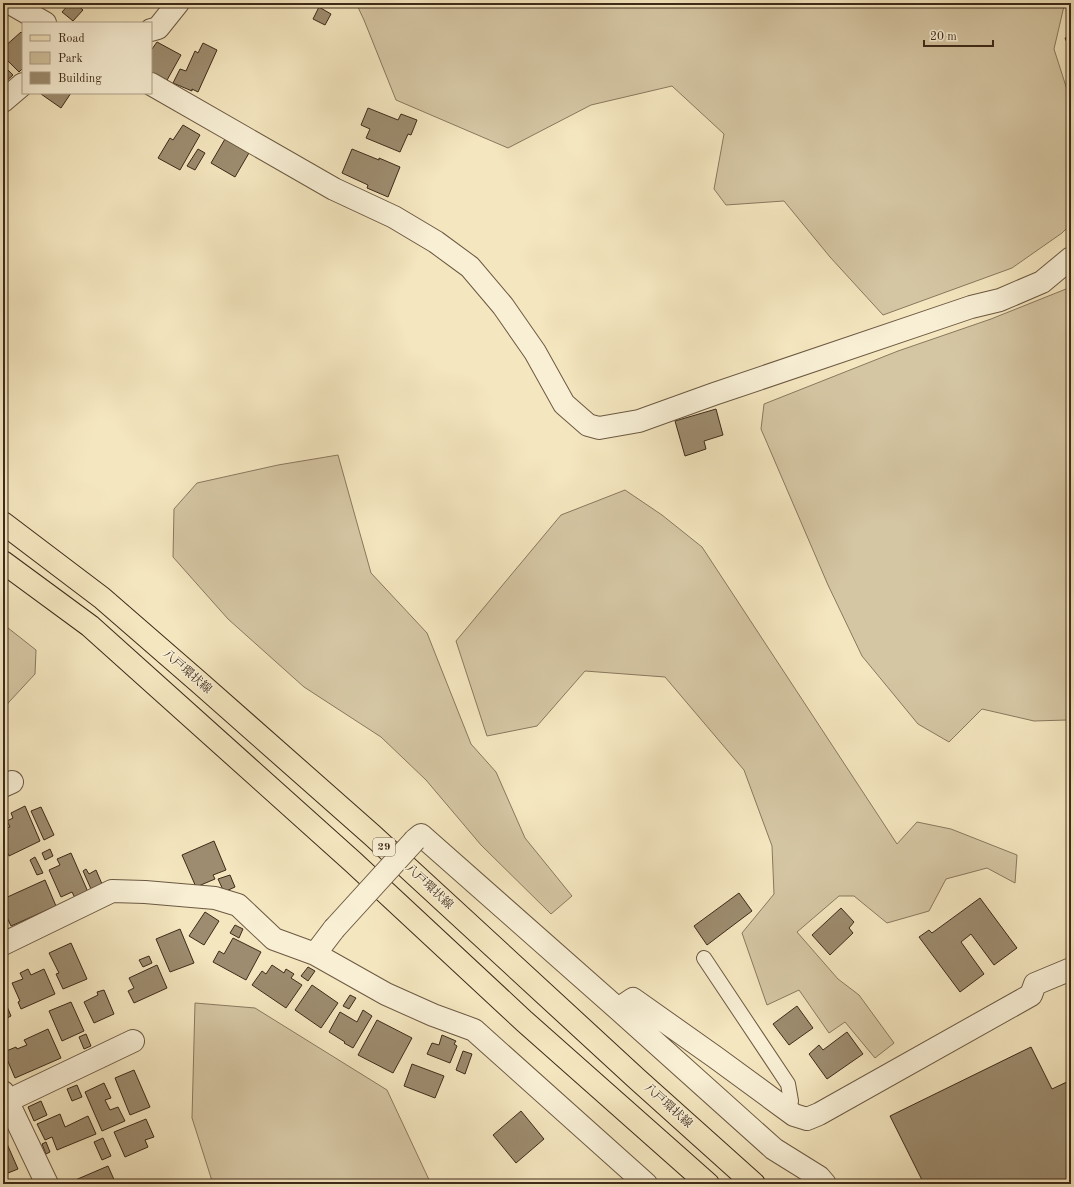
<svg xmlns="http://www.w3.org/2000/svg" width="1074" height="1187" viewBox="0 0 1074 1187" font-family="'Old Standard TT','Noto Serif JP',serif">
<rect width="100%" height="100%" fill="#f4e6bf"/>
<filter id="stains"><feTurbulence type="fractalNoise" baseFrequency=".005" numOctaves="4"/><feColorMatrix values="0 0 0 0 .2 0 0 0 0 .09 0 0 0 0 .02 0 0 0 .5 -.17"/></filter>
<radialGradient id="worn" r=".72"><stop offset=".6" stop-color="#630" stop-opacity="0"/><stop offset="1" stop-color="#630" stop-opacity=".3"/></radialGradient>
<path fill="#d5c6a3" stroke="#8a785e" d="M356 3H1067L1064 6 1054 49 1071 102V224L1062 233 1012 268 883 315 830 257 784 201 726 205 714 189 724 134 672 86 591 105 508 148 396 100 364 20Z
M1071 287V696L1067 720 1034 721 982 709 949 742 918 724 862 656 828 585 761 429 764 404 898 351 991 319Z
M338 455 371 573 427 633 471 744 496 772 525 838 572 896 551 914 481 845 426 780 381 737 304 687 228 619 173 557 174 509 197 483 278 465Z
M625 490 662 515 702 547 897 844 917 822 951 829 1017 855 1015 883 987 868 946 879 929 911 887 923 854 896H839L797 932 838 979 859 995 894 1043 875 1058 845 1022 829 1033 799 990 767 1005 742 933 774 894 772 846 744 770 665 677 585 671 537 726 487 736 456 641 561 515Z
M3 624 36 650 35 674 9 702 3 711Z
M195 1003 255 1008 387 1090 431 1184H213L192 1118Z"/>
<path fill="#9d8c6f" stroke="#3e2a19" d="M70 3H75L83 10 73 21 62 12Z
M319 7 331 14 325 25 313 19Z
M21 32 23 34V68L19 72 3 56V48Z
M1071 35V52L1065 38Z
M157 42 181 55 166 82 151 74V49H152Z
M203 43 217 50 198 92 192 89V91L173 83 180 69 186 71 195 51 198 53Z
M3 65 13 75 3 84Z
M42 93H71L61 108 41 94Z
M368 108 398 120 401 114 417 120 411 135 408 134 400 152 366 138 370 129 361 125Z
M183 125 200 135 180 170 158 158 170 138 173 140Z
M225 139 249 153 235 177 211 163Z
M198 149 205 153 195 170 187 166Z
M352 149 379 160V158L400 167 388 197 367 188 368 185 342 173Z
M716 409 723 435 704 441 706 449 685 456 675 421Z
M25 806 40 841 9 856 3 842V829L10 827 7 821 13 818 11 813Z
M41 807 54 835 44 840 31 811Z
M214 841 226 870 213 875 215 879 196 887 182 855Z
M50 849 53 856 45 860 42 853Z
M71 853 88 892 75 898 72 892 61 897 49 870 60 865 57 859Z
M35 857 43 873 37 875 30 860Z
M86 869 89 874 96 870 102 884 91 889 83 871Z
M230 875 235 887 224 892 218 879Z
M45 880 56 906 11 926 3 909V899Z
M739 893 752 911 707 945 694 926Z
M980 898 1017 948 994 965 971 934 961 942 984 974 960 992 919 937 929 930 932 933Z
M841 908 854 922 849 928 853 933 830 955 812 935Z
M205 912 219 921 204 945 189 936Z
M235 925 243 929 239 938 230 933Z
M180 929 194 963 170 972 156 939Z
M233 938 261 952 246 980 213 962 219 951 224 954Z
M71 943 87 979 63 989 56 974 59 973 49 953Z
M149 956 152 963 143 967 139 960Z
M157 965 167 988 134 1003 128 991 134 988 129 978Z
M272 965 284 973 286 969 294 974 291 978 302 985 286 1008 252 985 262 971 266 974Z
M308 967 315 971 308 981 301 976Z
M28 969 31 975 44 969 55 994 21 1009 18 1002 20 1001 12 983 23 979 20 973Z
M312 985 338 1003 321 1028 295 1010Z
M104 990 114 1014 94 1023 84 1002 98 995 97 992Z
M350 995 356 998 349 1009 343 1006Z
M3 997 11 1016 3 1020Z
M71 1002 84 1031 62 1041 49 1011Z
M797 1006 813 1028 789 1045 773 1024Z
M363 1010 372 1016 353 1048 344 1043 345 1042 329 1032 340 1012 357 1022Z
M377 1020 412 1038 393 1073 358 1055Z
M48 1029 61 1058 15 1078 4 1052 16 1047 17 1049 27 1045 24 1040Z
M847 1032 863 1054 827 1079 809 1054 819 1045 823 1050Z
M86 1034 91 1046 84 1049 79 1037Z
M442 1035 456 1041 454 1044 457 1046 450 1063 427 1054 432 1043 439 1045Z
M1031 1047 1052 1089 1071 1080V1184H924L890 1116Z
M463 1051 472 1054 465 1074 456 1070Z
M412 1064 444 1076 435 1098 404 1086Z
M134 1070 150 1107 130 1115 115 1078Z
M104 1083 111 1098 105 1100 110 1110 118 1107 125 1121 102 1131 85 1092Z
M77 1085 82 1097 72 1101 67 1089Z
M41 1101 47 1115 34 1121 28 1107Z
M521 1111 544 1139 516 1163 493 1135Z
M60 1114 65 1127 88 1116 96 1134 57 1150 52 1137 45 1140 37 1124Z
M146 1119 154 1137 145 1140 148 1147 125 1157 114 1132Z
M4 1137 18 1169 3 1175V1138Z
M103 1138 111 1156 102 1160 94 1142Z
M46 1142 50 1152 46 1154 42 1144Z
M108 1166 116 1184H74L73 1181Z"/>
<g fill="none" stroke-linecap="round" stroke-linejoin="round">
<defs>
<path id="lane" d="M704 958 788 1084 791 1101 788 1111"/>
<path id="street" d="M10 3 45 23
M151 30 158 28 178 3
M151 84 334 189 394 217 436 242 470 267 503 306 535 352 564 404 588 425 599 428 639 421 714 394 971 307 1000 300 1042 282 1071 258
M3 101 23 84
M3 786 12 782
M415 840 421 835 618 1009 774 1149 819 1177 825 1184
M3 944 112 891 145 892 215 898 238 905 274 939 315 954 386 994 433 1015 474 1030 646 1184
M315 954 334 929
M618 1009 633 999 715 1057 794 1115 807 1119 819 1114 1031 995 1035 984 1071 969
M3 1092 47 1184
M3 1103 133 1041"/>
<path id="primary" d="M3 523 102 598 201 684 372 835 637 1079 754 1184
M3 562 90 626 353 862 524 1021 708 1184"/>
</defs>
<use href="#lane" stroke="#6c5942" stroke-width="16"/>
<use href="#street" stroke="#6c5942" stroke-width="24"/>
<use href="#primary" stroke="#3e2a19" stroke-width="24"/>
<use href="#lane" stroke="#f8efd5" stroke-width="14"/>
<use href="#street" stroke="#f8efd5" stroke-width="22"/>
<use href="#primary" stroke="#f4e6bf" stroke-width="22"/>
<defs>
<path id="street-bridge" d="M334 929 415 840"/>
</defs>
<use href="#street-bridge" stroke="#6c5942" stroke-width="24" stroke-linecap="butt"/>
<use href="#street-bridge" stroke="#f8efd5" stroke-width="22"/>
</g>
<g text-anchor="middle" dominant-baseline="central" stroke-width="3" stroke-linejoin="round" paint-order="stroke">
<rect fill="#f8efd5" stroke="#766551" stroke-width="1" x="373" y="838" width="22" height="18" rx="3"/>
<g font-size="11" font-weight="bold" fill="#3e2a19">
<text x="384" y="847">29</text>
</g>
<g font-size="12" fill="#3e2a19" stroke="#f8efd5">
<text transform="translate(187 672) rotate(41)">八戸環状線</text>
<text transform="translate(429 887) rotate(43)">八戸環状線</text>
<text transform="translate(668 1106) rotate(42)">八戸環状線</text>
</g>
</g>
<rect width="1074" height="1187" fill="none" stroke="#f4e6bf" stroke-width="16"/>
<rect x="4" y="4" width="1066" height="1179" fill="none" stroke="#3e2a19" stroke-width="2"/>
<rect x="8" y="8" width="1058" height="1171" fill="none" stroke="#3e2a19"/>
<rect x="22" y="22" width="130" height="72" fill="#f8efd5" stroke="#aea08a"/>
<rect x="30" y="35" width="20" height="6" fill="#f4e6bf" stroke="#aea08a"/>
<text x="58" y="42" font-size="12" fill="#3e2a19">Road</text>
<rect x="30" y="52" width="20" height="12" fill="#d5c6a3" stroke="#aea08a"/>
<text x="58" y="62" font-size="12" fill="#3e2a19">Park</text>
<rect x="30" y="72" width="20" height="12" fill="#9d8c6f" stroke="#aea08a"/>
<text x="58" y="82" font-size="12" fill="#3e2a19">Building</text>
<path d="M924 40v6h69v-6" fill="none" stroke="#3e2a19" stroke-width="2"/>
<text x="930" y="40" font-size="12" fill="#3e2a19" stroke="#f8efd5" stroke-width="3" paint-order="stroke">20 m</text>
<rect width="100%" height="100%" filter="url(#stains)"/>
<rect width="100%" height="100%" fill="url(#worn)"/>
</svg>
